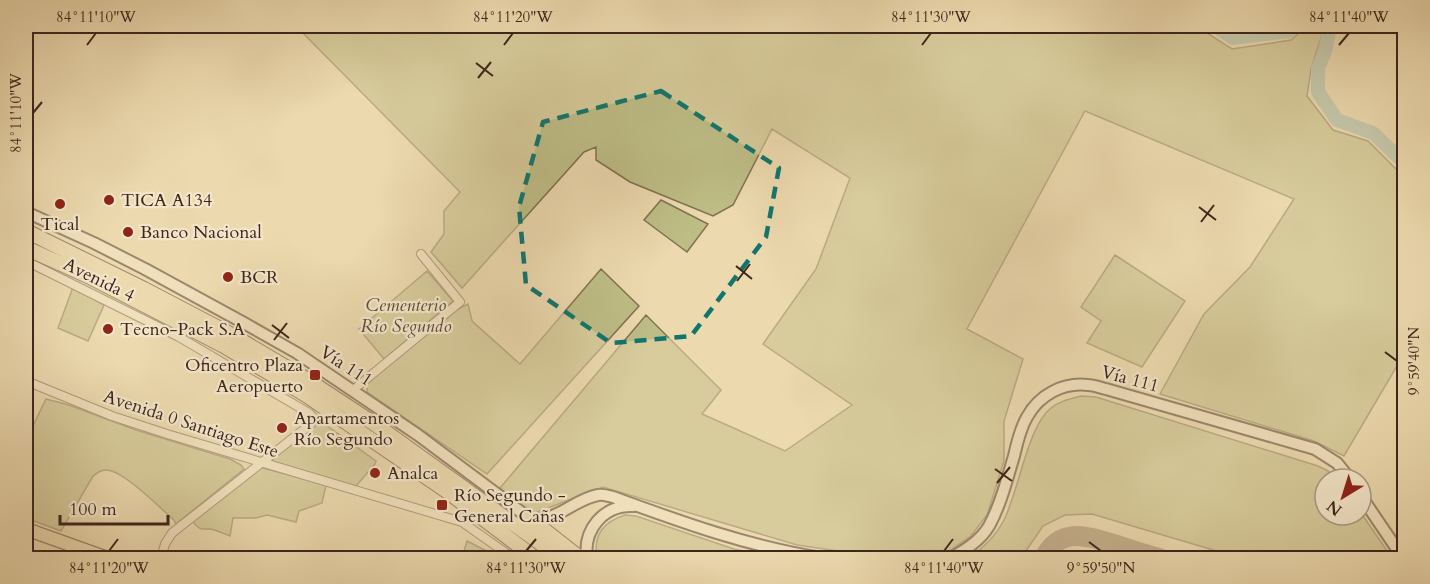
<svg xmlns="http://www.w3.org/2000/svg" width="1430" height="584" viewBox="0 0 1430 584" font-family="Cardo,serif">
<rect width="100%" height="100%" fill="#ecd9ae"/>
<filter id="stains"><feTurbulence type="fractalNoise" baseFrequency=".00333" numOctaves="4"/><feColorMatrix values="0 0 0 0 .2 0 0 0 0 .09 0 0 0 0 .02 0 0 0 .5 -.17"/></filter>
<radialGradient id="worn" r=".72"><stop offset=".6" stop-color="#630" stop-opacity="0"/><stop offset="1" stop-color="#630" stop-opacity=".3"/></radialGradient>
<path fill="#bebd86" stroke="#7e7151" stroke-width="1.5" d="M296 26H1200L1207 33 1232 49 1291 40 1306 27 1315 26 1322 35 1311 69 1307 96 1333 130 1368 141 1401 174 1404 175V354L1344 456 1314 441 1160 394 1204 314 1250 267 1294 199 1085 111 967 329 1023 359 1004 421V461L987 515 971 536 946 553 924 558H886L797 545 603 487 532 514 500 488 646 315 721 390 702 414 785 451 852 405 763 344 816 269 850 178 772 129 733 205 713 216 630 182 596 160V147L584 152 462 288 431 252 444 234V211L460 192Z
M661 200 708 224 687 252 644 220Z
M1115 255 1185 301 1142 367 1087 343 1101 321 1081 307Z
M601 269 639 306 487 474 367 392V383L458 309 468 304 472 321 520 364Z
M427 271 453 301 384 359 359 329Z
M73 287 104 305 88 341 58 328Z
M1081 396 1096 397 1318 466 1328 471 1337 479H1325V515H1361V513L1392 558H1240L1092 514 1065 515 1043 526 1021 558H969C983 548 995 537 1003 522 1019 492 1027 427 1051 408 1060 401 1070 399 1081 396Z
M46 399 69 405 136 430 230 459 241 465 244 469 176 524 174 520C160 508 123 470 106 470 100 470 97 473 93 476L61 531 26 518V432L31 430Z
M319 420 376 461 375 464 356 486 267 460Z
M258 468H263L326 485 322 503 299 511 296 522 267 515 256 518H233L230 536C224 534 217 530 210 529 201 529 198 530 193 521Z
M625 515 636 516 734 549 773 558H597C593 535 603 522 625 515Z
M467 541 500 558H462Z"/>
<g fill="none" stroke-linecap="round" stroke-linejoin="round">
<path stroke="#99baaa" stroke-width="14" d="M1216 26 1233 38 1289 31 1293 26
M1329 26V32L1325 51 1318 68V92L1337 120 1373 133 1398 157 1404 159"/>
<path stroke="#947f65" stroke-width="20" d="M1044 558C1060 526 1087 536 1114 544 1129 549 1144 554 1159 558"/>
<defs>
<path id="minor" d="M26 261 179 337 309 413 314 418 311 424 172 533 165 544 161 558
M26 381 112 416 167 434 462 522 513 558
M353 390 460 302 421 254"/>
<path id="secondary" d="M26 212 94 243 145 269 244 323 297 353 418 435 529 518C553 525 574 499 598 495 603 494 608 496 613 497 681 522 750 547 822 558
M1361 496 1403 558
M587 558C583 530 603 505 633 506
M951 558C965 550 980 541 989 526 1001 504 1007 479 1014 456 1017 443 1020 429 1027 417 1039 395 1063 382 1088 385 1094 385 1101 388 1106 389L1315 449 1337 463 1350 479"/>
<path id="primary" d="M26 529 107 558"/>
<path id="trunk" d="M26 231 144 289 230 334 306 379 376 425 561 558
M26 248 88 276 224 346 306 395 448 492 535 558
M529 518 580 558"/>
</defs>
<use href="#minor" stroke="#695240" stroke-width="10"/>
<use href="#secondary" stroke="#3d251c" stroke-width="14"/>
<use href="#primary" stroke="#3d251c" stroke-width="15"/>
<use href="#trunk" stroke="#3d251c" stroke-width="16"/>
<use href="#minor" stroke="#f3e6ca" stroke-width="8"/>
<use href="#secondary" stroke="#f3e6ca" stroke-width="10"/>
<use href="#primary" stroke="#ecd9ae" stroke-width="12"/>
<use href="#trunk" stroke="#ecd9ae" stroke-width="14"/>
</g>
<path d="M0 0H1430V584H0ZM661 91 779 168 766 237 691 336 611 343 526 285 519 207 543 122Z" fill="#ecd9ae" fill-opacity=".55" fill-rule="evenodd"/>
<path fill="none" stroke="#0f766e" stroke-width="4.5" stroke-dasharray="12 8" stroke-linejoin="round" d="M661 91 779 168 766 237 691 336 611 343 526 285 519 207 543 122Z"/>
<path fill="none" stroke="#3d251c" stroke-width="2" d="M87 45 96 33M504 45 513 33M922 45 931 33M1339 45 1349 33M476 63 493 76M478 78 491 62M33 113 42 102M1199 207 1216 220M1201 222 1214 205M736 266 752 279M737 281 750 264M272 325 289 338M274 340 287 323M1385 352 1397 361M995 469 1012 481M997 483 1010 467M1089 542 1101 551M109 551 118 539M526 551 536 539M944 551 953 539"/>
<g fill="#8f2418" stroke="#f3e6ca" stroke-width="2">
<circle cx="109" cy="200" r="6"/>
<circle cx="60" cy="204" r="6"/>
<circle cx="128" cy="232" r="6"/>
<circle cx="228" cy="277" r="6"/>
<circle cx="108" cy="329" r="6"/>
<rect x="309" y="369" width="12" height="12" rx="3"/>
<circle cx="282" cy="428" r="6"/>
<circle cx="375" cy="473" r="6"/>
<rect x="436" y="499" width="12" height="12" rx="3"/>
</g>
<g text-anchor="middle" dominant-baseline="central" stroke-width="4.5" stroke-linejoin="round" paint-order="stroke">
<g font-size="18" fill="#3d251c" stroke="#f3e6ca" text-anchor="start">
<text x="121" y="200">TICA A134</text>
<text x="60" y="224" text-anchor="middle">Tical</text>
<text x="140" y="232">Banco Nacional</text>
<text x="240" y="277">BCR</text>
<text x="120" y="329">Tecno-Pack S.A</text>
<text x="303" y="365" text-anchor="end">Oficentro Plaza<tspan x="303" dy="21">Aeropuerto</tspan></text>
<text x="294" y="418">Apartamentos<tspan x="294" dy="21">Río Segundo</tspan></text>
<text x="387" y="473">Analca</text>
<text x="454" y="495">Río Segundo -<tspan x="454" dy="21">General Cañas</tspan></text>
</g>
<g font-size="18" fill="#3d251c" stroke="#f3e6ca">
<text transform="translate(99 280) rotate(26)">Avenida 4</text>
<text transform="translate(346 366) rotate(33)">Vía 111</text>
<text transform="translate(1130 379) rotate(15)">Vía 111</text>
<text transform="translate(191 424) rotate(18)">Avenida 0 Santiago Este</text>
</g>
<g font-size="18" font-style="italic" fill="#5d4b36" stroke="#f3e6ca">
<text x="406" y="305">Cementerio<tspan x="406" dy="21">Río Segundo</tspan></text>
</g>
</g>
<rect width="1430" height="584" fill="none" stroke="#ecd9ae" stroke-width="66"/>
<g transform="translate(1343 497) rotate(218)"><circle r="28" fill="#f3e6ca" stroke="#aa9984" stroke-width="1.5"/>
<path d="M0-4.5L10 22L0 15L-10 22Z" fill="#8f2418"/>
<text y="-9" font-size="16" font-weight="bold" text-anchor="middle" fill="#3d251c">N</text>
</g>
<path d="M60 515v9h108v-9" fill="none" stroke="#3d251c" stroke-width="3"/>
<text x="69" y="515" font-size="18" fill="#3d251c" stroke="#f3e6ca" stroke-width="4.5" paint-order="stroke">100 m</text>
<rect x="33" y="33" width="1364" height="518" fill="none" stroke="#3d251c" stroke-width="2"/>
<g font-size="15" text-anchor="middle" fill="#3d251c">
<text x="96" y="22">84°11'10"W</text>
<text x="513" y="22">84°11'20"W</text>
<text x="931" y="22">84°11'30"W</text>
<text x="1349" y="22">84°11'40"W</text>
<text transform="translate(16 113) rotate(-90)" y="5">84°11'10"W</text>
<text transform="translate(1414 361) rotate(-90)" y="5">9°59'40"N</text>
<text x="109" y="573">84°11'20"W</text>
<text x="526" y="573">84°11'30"W</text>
<text x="944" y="573">84°11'40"W</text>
<text x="1101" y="573">9°59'50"N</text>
</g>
<rect width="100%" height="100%" filter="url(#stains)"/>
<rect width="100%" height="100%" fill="url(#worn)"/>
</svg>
